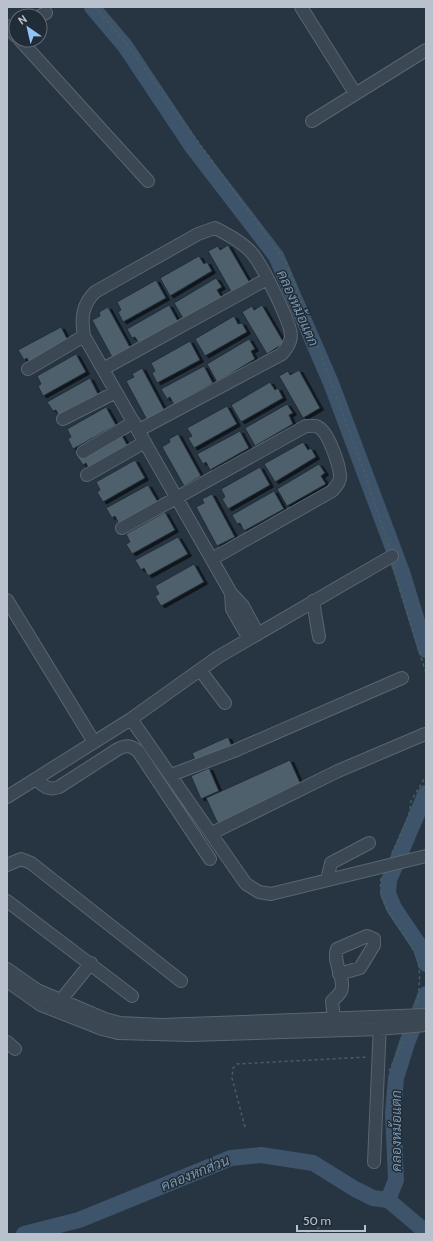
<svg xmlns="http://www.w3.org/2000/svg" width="433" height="1241" viewBox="0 0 433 1241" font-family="Cabin,Sarabun,sans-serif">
<defs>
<filter id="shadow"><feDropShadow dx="3.5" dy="2" stdDeviation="0" flood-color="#0009"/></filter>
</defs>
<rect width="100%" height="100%" fill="#273542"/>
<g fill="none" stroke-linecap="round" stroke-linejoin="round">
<path stroke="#3e546a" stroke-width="16" d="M92 7 125 46 193 148 276 256 331 383 402 572 426 650
M426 793 389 880 388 893 394 908 421 948 426 964
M388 1200 396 1180 393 1114 396 1078 407 1043 426 994
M24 1234 79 1220 231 1158 261 1155 313 1163 355 1189 373 1198 388 1200 426 1232"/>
</g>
<path fill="#50606d" stroke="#222e39" filter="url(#shadow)" d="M228 245 250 283 232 293 208 251 218 246 220 250Z
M199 256 204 264 207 262 212 271 170 296 160 278Z
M216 278 222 287 217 290 222 298 184 320 174 303Z
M156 280 166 298 123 322 118 312 121 310 117 302Z
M169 305 179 323 140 345 135 337 132 338 127 329Z
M262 305 284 343 267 354 242 312 252 306 254 310Z
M108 307 131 349 113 359 92 320 100 316 99 312Z
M234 316 238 324 242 323 247 332 205 356 195 339Z
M61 327 70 344 31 366 27 358 24 360 18 350Z
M249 339 255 349 251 351 255 359 217 382 207 364Z
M190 341 200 360 157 383 152 373 155 371 151 363Z
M76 354 86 372 43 396 38 386 41 384 37 376Z
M204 366 213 383 174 405 170 397 167 399 161 389Z
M142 368 165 411 147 420 126 381 134 377 132 374Z
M299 370 320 408 303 418 279 376 288 371 290 375Z
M90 378 99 396 60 418 56 410 53 411 47 402Z
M270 382 275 390 278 388 283 398 241 422 231 405Z
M287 404 293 413 289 415 293 424 255 446 245 428Z
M227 406 237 424 194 448 188 438 192 436 187 428Z
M106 407 116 425 73 449 68 439 71 437 67 429Z
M240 431 249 448 210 470 206 462 203 464 197 454Z
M120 432 130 450 90 472 86 463 83 465 77 456Z
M178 434 201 476 184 486 162 447 170 442 169 439Z
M303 442 308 450 311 448 316 457 275 482 264 464Z
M135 460 145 478 103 502 97 492 100 490 96 482Z
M319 464 325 473 321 476 326 484 287 506 277 489Z
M260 467 270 485 228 509 222 499 225 497 221 489Z
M148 485 158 502 119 524 115 516 112 518 106 508Z
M274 491 284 509 244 531 240 523 237 524 232 515Z
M212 494 235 537 217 546 196 507 204 503 202 499Z
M165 512 175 530 132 554 126 544 130 542 126 534Z
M178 537 188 554 148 576 144 568 141 570 135 560Z
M194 564 204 582 161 606 155 596 159 594 155 586Z
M228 737 233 749 197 764 192 753Z
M290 760 302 787 218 824 206 798Z
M209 768 219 791 201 799 191 776Z"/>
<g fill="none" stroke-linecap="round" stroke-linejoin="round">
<defs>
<path id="minor" d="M301 7 355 93
M40 16 46 13
M7 26 16 36
M20 40 148 181
M312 121 426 50
M28 369 84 336
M103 369 267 279
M63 419 116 392
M139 430 282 354C286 349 291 343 291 335 290 321 261 262 251 252 242 242 227 234 215 228L198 234 95 292C82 305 81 318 84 336L231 593 243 606 258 634
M83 452 134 422
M87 475 145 442
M122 528 306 426C309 426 315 425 318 427 328 431 339 464 340 475 341 482 336 486 332 491L212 559
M231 593 232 609 249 639
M7 600 94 742
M313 601 319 637
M200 670 225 703
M131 719 218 657 392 556
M171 775 234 751 402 678
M36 779C44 786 48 791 59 787L118 749C126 745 130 745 138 751L210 859
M7 797 131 719 246 884 259 892 271 894 426 856
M212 833 338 771 425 734
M7 865 21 859 31 863 181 981
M327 880 331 863 369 843
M7 901 132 996
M7 969 37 990 105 1019 120 1023 162 1025 426 1015
M7 981 41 1005 102 1029 118 1033 190 1035 379 1029 426 1025
M61 1000 91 963
M334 1019 332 1001C335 998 339 995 341 991 346 980 332 962 337 949L367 936 374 939V945L360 968 339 974
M7 1042 15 1049
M374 1162 380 1023"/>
</defs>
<use href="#minor" stroke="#5a656f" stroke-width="14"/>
<path stroke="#485f5f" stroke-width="1.5" stroke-dasharray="3 3" stroke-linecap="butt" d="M95 7 127 44 287 264 363 468 389 547
M394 566V571L426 673
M392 853 409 816 411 801 426 776
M381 878C376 908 406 930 416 956 422 971 419 988 417 1004
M389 1071 404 1038
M245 1127 232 1078 233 1068 237 1064 368 1057
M306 1234 323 1226"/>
<use href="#minor" stroke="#3b4752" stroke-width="12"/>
</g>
<g text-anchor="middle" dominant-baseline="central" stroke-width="3" stroke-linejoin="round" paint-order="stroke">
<g font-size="14" font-style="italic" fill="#7a95ae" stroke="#202c37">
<text transform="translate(298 308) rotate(66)">คลองหม้อแตก</text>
<text transform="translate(396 1131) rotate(-90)">คลองหม้อแตก</text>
<text transform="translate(195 1173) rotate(-22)">คลองหกส่วน</text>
</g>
</g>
<rect width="433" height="1241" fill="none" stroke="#b9c2cc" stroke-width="16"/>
<g transform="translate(28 28) rotate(326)"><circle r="19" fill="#202c37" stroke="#5d6873"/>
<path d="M0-3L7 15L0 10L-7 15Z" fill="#93c3f6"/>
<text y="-6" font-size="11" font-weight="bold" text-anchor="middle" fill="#b9c2cc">N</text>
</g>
<path d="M297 1225v6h68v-6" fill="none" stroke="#b9c2cc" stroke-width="2"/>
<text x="303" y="1225" font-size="12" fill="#b9c2cc" stroke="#202c37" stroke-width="3" paint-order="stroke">50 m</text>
</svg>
